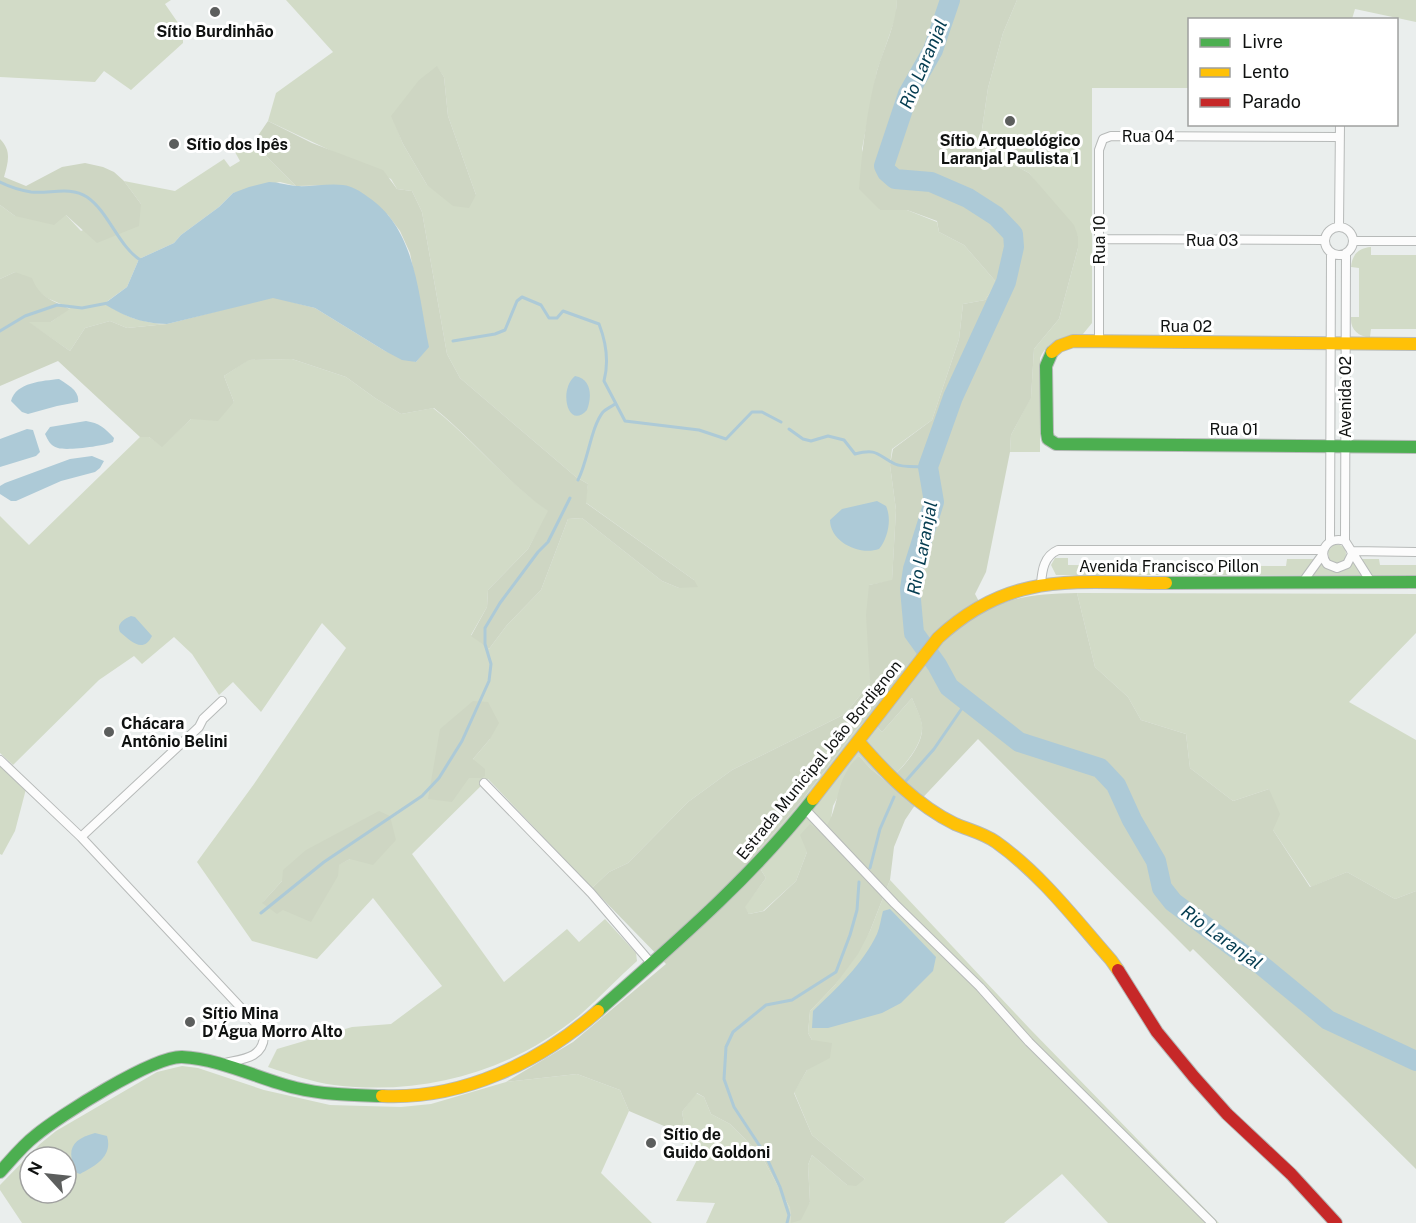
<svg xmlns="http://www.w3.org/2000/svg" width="1416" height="1223" viewBox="0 0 1416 1223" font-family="'Public Sans',sans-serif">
<rect width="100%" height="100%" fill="#eaeeed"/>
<path fill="#d2dbc7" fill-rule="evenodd" d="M0 0H171L165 4 183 30V43L131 90 104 71 95 82 0 77Z
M286 0H897L896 16 877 71 862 149 880 210H907L937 222 939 232 964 245 997 283 985 300 963 304 959 339 932 420 892 449 890 465 896 510 892 581 869 585 870 683 845 714 732 770 688 802 628 863 609 872 592 888 488 779 412 854 504 982 567 929 579 942 605 919 636 953 637 961C618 978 600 997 581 1014 511 1072 424 1096 334 1085 312 1082 289 1074 268 1067L277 1049 352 1027 391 1024 442 986 373 898 317 959 252 941 197 862 254 784 346 648 322 623 261 712 233 682 219 695 192 654 174 637 142 664 134 656 99 680 13 765 0 753V516L29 545 140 437H149L162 446 191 419 234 402 224 376 248 360 292 359 346 377 375 398 401 414 433 408C474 440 506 482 549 511L528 549 488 590 487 607 471 635 489 649 507 625 541 590 568 519 582 518 662 581 679 588 694 580 585 502 588 484 576 477 460 378 447 354 422 212 412 191 397 189 391 179 268 121 276 93 333 52ZM437 67 444 77 448 116 476 195 427 185 403 144 392 116ZM473 701 490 739 473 759 482 778H469ZM396 840 350 859 263 902 282 881Z
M1017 0H1416V22L1355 9 1352 19 1190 20 1189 88H1092V323L1083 334C1065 339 1049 338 1040 358V452H1010L1011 435 1031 397 1034 349 1059 319 1078 248V236L1029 173 988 151 980 143 988 88 1003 33Z
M248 143H253L296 186 280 182 233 193 219 207 181 235 174 243 139 259 127 287 105 303C124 317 143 323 167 324L127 328 110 321 85 328 70 351 28 322H51L70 308 47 298 15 272 0 279V205L15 216 66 215 81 231 141 204 124 181 175 191 224 159 230 167 240 161 235 152Z
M1371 247V255H1416V329H1371L1370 337C1358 337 1350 329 1351 317H1359V268L1351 267C1352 255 1358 248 1371 247Z
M1334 544C1344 544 1348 550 1345 559H1379L1380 565H1416V575H1056L1051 565 1055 558H1068V565L1286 566 1287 559H1329L1328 551Z
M1077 593 1416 594V633L1349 702 1416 740V891L1395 899 1347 872 1311 887 1273 830 1269 789 1233 801 1190 768 1186 734 1141 720 1128 697 1095 667Z
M912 698C915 706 921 716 922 725 924 746 901 769 887 782L871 769 859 756 833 806 830 825 821 832 807 852 796 881 763 911 749 914 744 907 766 878 753 857 800 803 855 731 868 718 882 732Z
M0 766 26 789 15 831 2 855 0 854Z
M890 880 1030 1029 1219 1223H1108L1062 1174 1004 1223H706L715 1203 676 1201 700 1154 674 1139 684 1123 682 1112 696 1093 704 1097 711 1114 730 1124 761 1155 790 1208 791 1222 810 1202 808 1165 812 1155 847 1185 865 1179 812 1135 794 1092 807 1070 812 1040 808 1033 810 1011 835 985 870 931Z
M182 1066 198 1068 264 1090 330 1105 401 1107 431 1104 506 1082 577 1074 620 1090 629 1111 601 1173 652 1223H22L0 1190V1185L40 1144 56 1131 157 1072ZM30 1157H66V1193H30Z"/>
<path fill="#ced6c3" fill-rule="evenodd" d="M897 0H1017L1003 33 988 88 980 143 988 151 1029 173 1074 225 1078 236V248L1059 319 1034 349 1031 398 1011 435 1010 452 986 572 975 594 984 611C1018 595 1039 594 1077 593L1095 667 1128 697 1141 720 1186 734 1190 768 1233 801 1269 789 1280 814 1273 830 1310 887 1347 872 1395 899 1416 891V1169L1193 949 1190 952 978 739 913 808 905 820 894 847 890 880 870 931 858 954 835 985 810 1011 808 1033 812 1040 832 1043 830 1058 807 1070 794 1093 812 1135 865 1179 856 1186 847 1185 812 1155 808 1165 810 1202 801 1220 791 1223 790 1208 761 1155 730 1124 711 1114 704 1097 697 1093 682 1112 684 1123 678 1132 629 1111 620 1090 577 1074 506 1082 573 1042 666 964 592 888 609 872 628 863 688 802 732 770 845 714 870 683 866 615 869 585 892 580 896 510 890 465 893 449 932 420 959 339 963 304 985 300 997 283 964 245 939 232 937 221 907 210H880L859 189C862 150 867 109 877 71 884 47 896 25 897 0ZM912 698C915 706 921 717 922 726 924 746 901 770 887 782L871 769 859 756C855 760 850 765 847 771 835 790 837 818 821 832L810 824 800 835 807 852 796 881 764 911 749 914 745 907 766 878 753 857 800 803 855 731 868 718 882 732Z
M437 66 444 77 448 116 476 195 469 208 453 206 427 185 403 144 391 116 419 80Z
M268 121 312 143 383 170 397 189 412 191 422 212 447 354 460 378 576 477 588 484 586 503 694 580 698 587 679 588 662 581 582 518 568 519 541 590 507 625 489 649 471 636 487 607 488 590 528 549 548 511C506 482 474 440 434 408L401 414 375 398 346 377 292 359 249 360 224 376 234 402 218 421 191 419 162 447 149 437H140L58 361 0 386V279L15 272 32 278C39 297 53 301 70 309L51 322H29L70 351 85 328 110 321 127 328 167 324 273 297 315 308 385 351 416 362 428 346 410 253 400 231 388 215 342 185 296 186 253 143Z
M0 139C12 151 8 162 4 177L26 186 62 167 85 163 103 167 114 172 124 181 141 204 139 226 97 243 66 215 54 225 15 216 0 205Z
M473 701 488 702 499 723 490 739 473 759 485 769V776L482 778H469L452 802 428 799 440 729Z
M379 811 390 816 396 840 373 865 350 859 339 865 338 876 311 922 283 910 277 914 262 903 282 881 283 870 306 850Z"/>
<path fill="#adcad7" d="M269 182C278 182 287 185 296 186 312 187 328 183 343 185 352 186 360 191 368 197 416 229 418 294 429 347L416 362 402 360 385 351 315 308 273 298 167 324C141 323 126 317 104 304L127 287 139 259 174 243 181 235 219 207 233 193 249 187Z
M575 376C592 379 592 397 587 410 568 431 558 390 575 376Z
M59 379C68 385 80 391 78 402L57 406 28 414 22 412 11 401C16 382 43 381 59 379Z
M86 421C99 423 105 428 114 438L113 442C104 446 67 451 58 448 50 446 48 440 45 434L50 427Z
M27 429 33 430 40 452 36 456 0 467V439Z
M92 456 104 461 100 468 95 472 61 481 16 501H11L0 494V486L5 483 70 459Z
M877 501 886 506C892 519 888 538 879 549 860 556 830 542 830 520L842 509Z
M131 616 135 617 152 636C143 654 131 641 120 632 116 624 124 619 131 616Z
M890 909 936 957 933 971 901 1003 882 1013 828 1028H812L813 1011C836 989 863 964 877 934 880 927 881 918 883 911Z
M95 1133 107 1136C113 1156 96 1166 80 1174L77 1173C65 1150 72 1139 95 1133Z"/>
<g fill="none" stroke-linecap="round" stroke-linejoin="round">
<path stroke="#adcad7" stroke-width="3" d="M0 182C10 187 20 190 31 192 50 194 70 186 87 197 109 212 119 248 142 261
M0 331 25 316 57 305 82 308 108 303
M453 341 495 334 505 330 517 301 522 297 541 305 549 318H557L563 311 599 324C606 342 609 362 604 381L625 421 699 430 726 439 752 412H762L781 422
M789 429 803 439 811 441 828 436 844 440 855 454C878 448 877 455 895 464 903 468 918 466 928 467
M578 480C588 461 591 427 603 412 606 409 611 407 615 404
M904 783 934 749 967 701
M870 868 880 829 894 797
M261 913 324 862 422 796 439 778 462 741 489 681 491 664 485 644V628L500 603 538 552 548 542 570 498
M787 1223 789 1215 780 1187 765 1154 734 1107 724 1079 726 1047 733 1032 766 1005 792 1000 836 972 850 935 857 910 859 882"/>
<path stroke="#adcad7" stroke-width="20" d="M950 0 933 50 908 94 884 166 887 172 895 179 931 182 968 198 996 216 1013 234 1014 247 1006 282 953 397 928 467 934 502 913 569 910 589 914 633 937 665 949 687 1019 742 1100 768 1116 785 1132 820 1156 861 1162 888 1173 902 1244 955 1260 964 1328 1020 1416 1061"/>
<defs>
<path id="street" d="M1339 226 1340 124
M1325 241a14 14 0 1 1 28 0a14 14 0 1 1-28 0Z
M1099 239 1324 240
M1353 241H1416
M1099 342V150L1103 139 1111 136 1339 137
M1330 541 1331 253
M1345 541 1346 253
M1351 551 1416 552
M1352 554 1347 564 1337 568 1327 564C1317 550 1329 536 1345 541L1371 582
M1302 583 1323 554
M1041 584C1042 570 1044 556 1058 550H1323
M0 760 81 837 260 1028 264 1036C263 1060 239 1059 221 1064
M484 783 591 893 651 963
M805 809 895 904 980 987 1029 1042 1212 1223
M81 837 199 727 203 719 222 701"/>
<path id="fast" d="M1052 352 1046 366 1047 433 1048 439 1056 444 1416 447
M1166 583 1416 582
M598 1011C675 943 749 880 813 799
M0 1172C11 1160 22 1146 35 1136 59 1116 153 1056 182 1057 221 1059 259 1079 296 1088 325 1095 353 1095 382 1096"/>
<path id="slow" d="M1052 352 1059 346 1073 341 1416 344
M858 741C886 773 916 805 955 824 969 830 983 833 996 842 1041 874 1075 919 1111 960L1118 970
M813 799 938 638C1011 570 1075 583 1166 583
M382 1096C462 1100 540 1062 598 1011"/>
<path id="jam" d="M1118 970 1157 1032 1194 1077 1227 1114 1291 1174 1336 1223"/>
</defs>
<use href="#street" stroke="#b7bab9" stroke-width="10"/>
<use href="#fast" stroke="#b7bab9" stroke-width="14"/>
<use href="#slow" stroke="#b7bab9" stroke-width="14"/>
<use href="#jam" stroke="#b7bab9" stroke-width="14"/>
<use href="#street" stroke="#fcfcfc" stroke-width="8"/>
<use href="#fast" stroke="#4caf50" stroke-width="12"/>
<use href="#slow" stroke="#ffc107" stroke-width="12"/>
<use href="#jam" stroke="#c62828" stroke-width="12"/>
</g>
<g fill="#5c5e5d" stroke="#fff" stroke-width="2">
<circle cx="215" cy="12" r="6"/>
<circle cx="1010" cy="121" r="6"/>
<circle cx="174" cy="144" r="6"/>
<circle cx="109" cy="732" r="6"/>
<circle cx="190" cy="1022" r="6"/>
<circle cx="651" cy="1143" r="6"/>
</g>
<g text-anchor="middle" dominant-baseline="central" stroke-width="6" stroke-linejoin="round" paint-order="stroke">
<g font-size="16" font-weight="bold" fill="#0f1110" stroke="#fff" text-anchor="start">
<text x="215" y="31" text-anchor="middle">Sítio Burdinhão</text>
<text x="1010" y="140" text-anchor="middle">Sítio Arqueológico<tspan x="1010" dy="18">Laranjal Paulista 1</tspan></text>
<text x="186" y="144">Sítio dos Ipês</text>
<text x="121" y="723">Chácara<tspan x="121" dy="18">Antônio Belini</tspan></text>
<text x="202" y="1013">Sítio Mina<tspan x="202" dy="18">D'Água Morro Alto</tspan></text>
<text x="663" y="1134">Sítio de<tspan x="663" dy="18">Guido Goldoni</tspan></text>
</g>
<g font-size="16" fill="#0f1110" stroke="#fff">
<text x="1148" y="136">Rua 04</text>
<text transform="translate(1099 240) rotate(-90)">Rua 10</text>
<text x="1212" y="240">Rua 03</text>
<text x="1186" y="326">Rua 02</text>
<text transform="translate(1345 397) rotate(-90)">Avenida 02</text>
<text x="1234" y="429">Rua 01</text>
<text x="1169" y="566">Avenida Francisco Pillon</text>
<text transform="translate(819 760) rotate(-51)">Estrada Municipal João Bordignon</text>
</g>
<g font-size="18" font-style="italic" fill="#043c50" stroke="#fff">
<text transform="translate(923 64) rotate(-67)">Rio Laranjal</text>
<text transform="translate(922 548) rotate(-79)">Rio Laranjal</text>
<text transform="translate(1222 937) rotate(36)">Rio Laranjal</text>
</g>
</g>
<rect x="1188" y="18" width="210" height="108" fill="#ffffff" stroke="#9fa09f" stroke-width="1.5"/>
<rect x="1200" y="38" width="30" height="9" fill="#4caf50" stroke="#9fa09f" stroke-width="1.5"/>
<text x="1242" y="48" font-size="18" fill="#0f1110">Livre</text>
<rect x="1200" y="68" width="30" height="9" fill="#ffc107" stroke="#9fa09f" stroke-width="1.5"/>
<text x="1242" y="78" font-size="18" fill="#0f1110">Lento</text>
<rect x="1200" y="98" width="30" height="9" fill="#c62828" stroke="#9fa09f" stroke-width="1.5"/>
<text x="1242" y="108" font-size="18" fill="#0f1110">Parado</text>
<g transform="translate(48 1175) rotate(297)"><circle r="28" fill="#ffffff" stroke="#9fa09f" stroke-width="1.5"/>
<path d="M0-4.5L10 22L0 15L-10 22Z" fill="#5c5e5d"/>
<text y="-9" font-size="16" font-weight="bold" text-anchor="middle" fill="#0f1110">N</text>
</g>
</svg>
